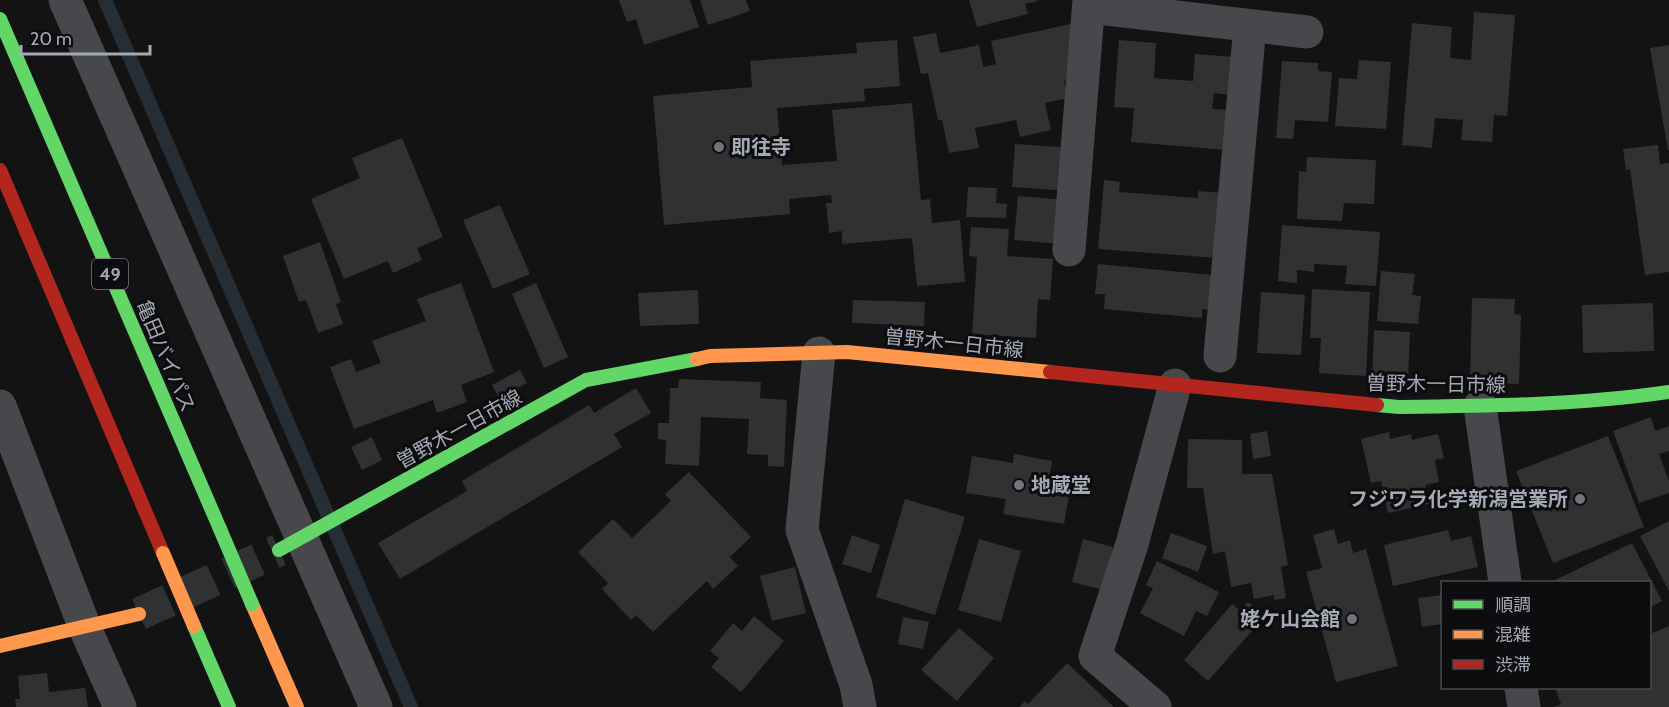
<svg xmlns="http://www.w3.org/2000/svg" width="1669" height="707" viewBox="0 0 1669 707" font-family="Cabin,'Noto Sans JP',sans-serif">
<rect width="100%" height="100%" fill="#131313"/>
<g fill="none" stroke-linecap="round" stroke-linejoin="round">
<path stroke="#262e35" stroke-width="14" d="M105 0 411 707"/>
</g>
<path fill="#313132" d="M619 0H690L699 27 644 45 636 19 627 22Z
M700 0H746L750 11 708 25Z
M969 0H1038V1L1025 4 1028 14 977 27Z
M1474 12 1515 15 1507 116 1494 115 1492 142 1461 140 1463 120 1435 118 1432 148 1402 145 1412 23 1452 27 1450 58 1471 60Z
M1071 24 1073 79 1064 81 1068 98 1045 103 1051 130 1020 137 1016 120 975 128 979 148 949 153 942 120H938L928 73 921 74 913 37 936 33 940 53 979 45 983 67 996 64 991 41Z
M897 40 900 86 864 89 865 101 777 108 782 165 837 161 832 110 912 103 921 200 930 199 932 223 960 220 965 282 917 286 912 238 842 244V231L829 233 826 203H832L831 195 789 199 790 214 664 225 653 96 752 87 750 61 857 53 856 43Z
M1119 40 1156 43 1154 78 1193 81 1195 54 1235 57 1232 95 1214 93 1212 109 1229 110 1226 150 1131 142 1134 108 1114 107Z
M1669 45V150H1668L1650 48Z
M1359 60 1391 62 1386 129 1335 126 1339 78 1357 79Z
M1282 61 1318 63V71L1332 72 1328 122 1295 120 1293 139 1276 138Z
M402 138 443 237 417 248 422 260 393 273 388 261 344 279 311 199 360 178 352 158Z
M1015 144 1072 148 1069 191 1012 187Z
M1658 145 1660 164 1669 163V272L1645 275 1630 169 1626 170 1623 149Z
M1307 157 1376 160 1374 204 1344 203 1342 221 1297 219 1299 171 1306 172Z
M1104 180 1120 182 1119 192 1198 198V191L1223 193 1218 258 1098 249Z
M968 187 997 188 996 203 1007 204 1006 218 966 217Z
M1018 196 1066 200 1063 244 1014 240Z
M500 205 530 274 493 289 463 220Z
M1282 225 1380 232 1376 286 1345 284 1347 266 1314 264V272L1297 270V283L1278 281Z
M971 227 1009 229 1007 256 1053 259 1050 300 1038 299 1036 338 972 334 977 257 969 256Z
M320 242 341 302 336 304 343 324 318 333 306 300 299 302 283 256Z
M1098 264 1213 275 1210 310 1202 309V318L1104 309 1105 294H1095Z
M1381 271 1415 274 1412 295 1421 296 1418 324 1377 321Z
M461 283 494 372 461 385 467 402 437 413 433 400 354 429 330 367 351 359 356 372 381 363 372 341 426 321 417 299Z
M536 283 568 357 544 368 512 294Z
M1312 289 1370 292 1366 376 1319 373 1321 338H1310Z
M698 290 699 324 640 326 638 293Z
M1261 292 1305 295 1301 355 1257 353Z
M1472 298 1515 299 1514 314 1521 315 1519 384 1470 382Z
M853 300 925 302 924 326 852 323Z
M1653 303 1654 351 1583 353 1582 305Z
M1374 330 1410 332 1408 382 1372 380Z
M520 370 527 383 499 398 492 385Z
M679 379 761 382 760 398 787 400 784 467 768 466V455L747 454 749 419 701 417 699 466 665 464 666 440 658 439V423H669L670 388H678Z
M636 388 651 413 614 434 622 447 400 579 378 543 467 491 462 481 589 405 594 413Z
M1651 417 1655 431 1669 426V451L1659 454 1669 481V493L1639 503 1613 431Z
M1267 431 1271 456 1253 459 1250 434Z
M1389 432 1390 439 1411 434 1412 440 1438 434 1444 458 1435 460 1439 482 1425 485 1429 504 1388 513 1381 481 1371 483 1361 439Z
M1608 436 1644 527 1553 563 1516 471Z
M372 437 382 460 362 470 351 447Z
M1188 439 1242 440V474H1272L1288 565 1281 567 1286 598 1274 600V595L1254 599 1251 583 1231 587 1225 551 1213 554 1203 488H1187Z
M1014 454 1052 461 1050 474 1072 478 1064 524 1003 514 1006 499 966 493 972 456 1013 463Z
M689 472 751 537 730 557 738 566 713 589 707 581 653 632 636 615 631 620 602 589 608 583 578 552 613 519 632 538 671 501 665 494Z
M905 499 965 517 935 615 876 597Z
M1669 521V591L1640 536Z
M1334 529 1338 544 1350 540 1353 553 1366 549 1398 666 1336 682 1306 572 1322 568 1313 535Z
M1448 530 1451 541 1471 536 1478 567 1393 586 1384 545Z
M1171 533 1207 546 1198 572 1162 558Z
M852 535 880 545 871 573 842 564Z
M979 539 1021 551 1001 622 958 610Z
M1083 539 1113 547 1103 590 1072 582Z
M1632 543 1662 601 1650 607V582H1551Z
M1157 561 1219 592 1207 616 1196 611 1184 636 1140 613 1153 588 1146 585Z
M795 567 806 613 772 621 760 576Z
M1442 595V624L1422 627 1418 598Z
M1248 602 1265 616 1208 681 1184 660 1232 604 1240 611Z
M754 616 784 641 741 692 711 667 719 658 710 651 733 623 742 631Z
M903 617 929 622 923 649 898 644Z
M1669 626V707H1553L1561 704 1556 690 1562 688H1650V634Z
M959 628 994 658 957 701 921 670Z
M1067 663 1114 707H1019L1025 701 1028 704Z
M47 673 49 692 85 688 88 707H16L15 699H20L18 676Z"/>
<g fill="none" stroke-linecap="round" stroke-linejoin="round">
<path stroke="#303133" stroke-width="33" stroke-dasharray="33 16" stroke-linecap="butt" d="M139 614 279 550"/>
<path stroke="#47484c" stroke-width="33" d="M65 0 376 707
M1089 7 1307 32
M1069 250 1089 0
M819 353 802 530 856 685 860 707
M1220 356 1250 26
M0 406 85 628 120 707
M1480 406 1505 582
M1521 688 1524 707
M1155 707 1095 656 1132 544 1175 385"/>
<path stroke="#63d668" stroke-width="14" d="M0 19 220 529
M1377 405 1399 407C1489 406 1579 405 1669 392
M279 550 586 380 697 359
M194 626 229 707"/>
<path stroke="#ff974d" stroke-width="14" d="M697 359 710 356 847 352 1050 372
M252 604 297 707
M0 646 139 614"/>
<path stroke="#b3261e" stroke-width="14" d="M0 170 163 553
M1050 372 1377 405"/>
<path stroke="#63d668" stroke-width="14" d="M220 529 252 604"/>
<path stroke="#ff974d" stroke-width="14" d="M163 553 194 626"/>
</g>
<g fill="#71747c" stroke="#0d0d0f" stroke-width="2">
<circle cx="719" cy="147" r="6"/>
<circle cx="1019" cy="485" r="6"/>
<circle cx="1580" cy="499" r="6"/>
<circle cx="1352" cy="619" r="6"/>
</g>
<g text-anchor="middle" dominant-baseline="central" stroke-width="6" stroke-linejoin="round" paint-order="stroke">
<rect fill="#0d0d0f" stroke="#767a83" stroke-width="1.5" x="92" y="259" width="36" height="30" rx="4.5"/>
<g font-size="18" font-weight="bold" fill="#a3a9b5">
<text x="110" y="274">49</text>
</g>
<g font-size="20" font-weight="bold" fill="#a3a9b5" stroke="#0d0d0f" text-anchor="start">
<text x="731" y="147">即往寺</text>
<text x="1031" y="485">地蔵堂</text>
<text x="1568" y="499" text-anchor="end">フジワラ化学新潟営業所</text>
<text x="1340" y="619" text-anchor="end">姥ケ山会館</text>
</g>
<g font-size="20" fill="#a3a9b5" stroke="#0d0d0f">
<text transform="translate(954 343) rotate(6)">曽野木一日市線</text>
<text transform="translate(166 356) rotate(67)">亀田バイパス</text>
<text transform="translate(1436 384) rotate(1)">曽野木一日市線</text>
<text transform="translate(459 429) rotate(-29)">曽野木一日市線</text>
</g>
</g>
<rect x="1441" y="581" width="210" height="108" fill="#0d0d0f" stroke="#494b51" stroke-width="1.5"/>
<rect x="1453" y="600" width="30" height="9" fill="#63d668" stroke="#494b51" stroke-width="1.5"/>
<text x="1495" y="611" font-size="18" fill="#a3a9b5">順調</text>
<rect x="1453" y="630" width="30" height="9" fill="#ff974d" stroke="#494b51" stroke-width="1.5"/>
<text x="1495" y="641" font-size="18" fill="#a3a9b5">混雑</text>
<rect x="1453" y="660" width="30" height="9" fill="#b3261e" stroke="#494b51" stroke-width="1.5"/>
<text x="1495" y="671" font-size="18" fill="#a3a9b5">渋滞</text>
<path d="M21 45v9h129v-9" fill="none" stroke="#a3a9b5" stroke-width="3"/>
<text x="30" y="45" font-size="18" fill="#a3a9b5" stroke="#0d0d0f" stroke-width="4.5" paint-order="stroke">20 m</text>
</svg>
